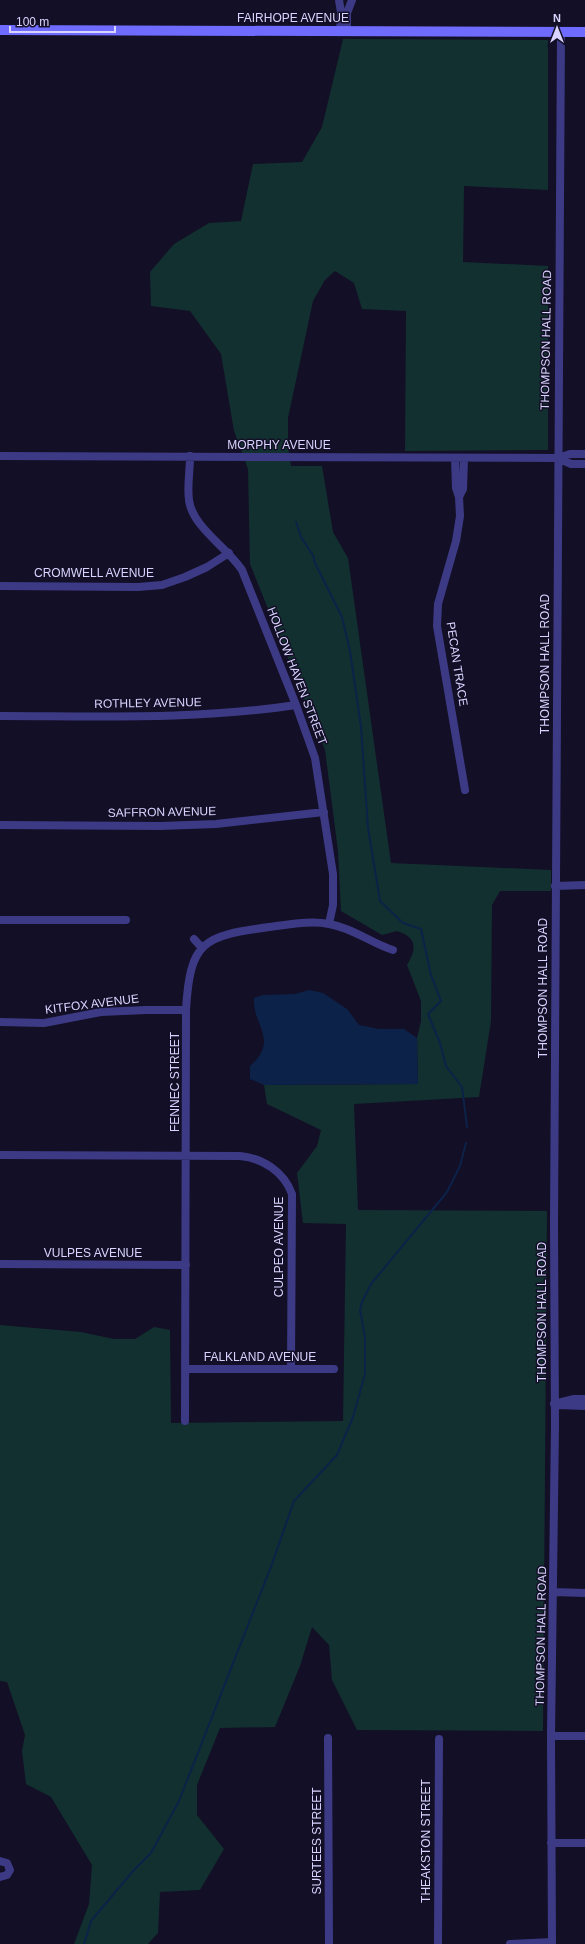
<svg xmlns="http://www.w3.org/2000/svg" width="585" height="1944" viewBox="0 0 585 1944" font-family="Arial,sans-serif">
<rect width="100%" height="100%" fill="#130f26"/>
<path fill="#12302f" d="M343 39 548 40V190L464 186 463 262 548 266V450L405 451 406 311 362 309 354 283 335 271 325 280 313 301 288 418V447L291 466H322L333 532 348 558 391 863 551 870V891H500L492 905 491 1021 479 1097 354 1104 358 1210 547 1211 543 1731 357 1730 332 1680 329 1645 312 1627 300 1666 275 1727 220 1728 197 1785V1815L224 1849 200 1890 160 1892 158 1933 148 1944H74L89 1904 92 1865 51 1797 26 1784 22 1751 25 1735 7 1682 0 1681V1325L81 1332 114 1339H135L154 1327 170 1330 171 1423 343 1421 346 1224 303 1223 297 1173 317 1146 321 1130 267 1104 264 1085 418 1084 417 1038 421 1021V1001L407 965C417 949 417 937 397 931L382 935 341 911 338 851 325 750 250 564 248 469 234 431 221 354 190 311 151 306 150 272 174 244 209 223 241 221 253 164 302 162 322 127Z"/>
<path fill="#0c2248" d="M309 990 323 993 347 1009 359 1025 379 1029H404L417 1038 418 1084 264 1085 250 1079V1066C280 1040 252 1025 254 998L263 995 295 994Z"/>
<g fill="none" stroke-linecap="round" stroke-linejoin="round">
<path stroke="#0c2248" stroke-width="2" d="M296 522 301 537 314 557V561L342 617 350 651 361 727 368 828 380 901 403 923 421 929 431 975 441 1001 428 1014 440 1043 446 1066 462 1087 467 1127
M84 1944 91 1921 133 1871 151 1853 179 1801 272 1564 294 1501 337 1455 353 1417 365 1374V1337L360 1310 362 1302 371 1284 447 1192 460 1166 466 1143"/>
<path stroke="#3d3a85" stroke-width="8" d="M339 0 341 12 340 31
M347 31V13L352 0
M0 456 558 458 570 454H585
M190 456C190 471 187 486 189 500 192 527 228 548 242 570L296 705 315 758 333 874V905L329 924
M455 458 456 488 459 497 460 516 456 541 438 604 437 626 465 790
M558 458 571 464H585
M459 497 463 489 464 458
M0 586 138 587 162 585 185 577 207 567 229 553
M0 716C99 716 198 720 296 705
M0 825 160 826 216 824 324 812
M555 886 585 885
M0 920H126
M194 939 202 948
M0 1022 44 1023 101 1012 146 1010H186
M0 1155 240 1156C263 1158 284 1172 292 1194L291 1369
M0 1264 186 1265
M185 1369H334
M554 1404 574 1399H585
M558 1405 585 1406
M185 1421 186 1010C190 941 203 936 269 927 288 925 309 920 329 924 353 928 371 943 393 950
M553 1592 585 1593
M551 1736H585
M328 1738 329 1944
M551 1843H585
M0 1861 7 1863 10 1870 7 1875 0 1877
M438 1944 439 1739
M510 1944 552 1942
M552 1944 551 1736 555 1425 554 1223 561 32"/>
<path stroke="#6f6bff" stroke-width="10" d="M0 30 585 32"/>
</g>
<g text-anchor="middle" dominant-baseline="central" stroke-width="3" stroke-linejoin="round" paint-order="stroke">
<g font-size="12" fill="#d9d4ff" stroke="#130f26">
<text x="293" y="18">FAIRHOPE AVENUE</text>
<text transform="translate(546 340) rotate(-89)">THOMPSON HALL ROAD</text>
<text x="279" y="445">MORPHY AVENUE</text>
<text x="94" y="573">CROMWELL AVENUE</text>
<text transform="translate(457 664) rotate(81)">PECAN TRACE</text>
<text transform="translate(545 664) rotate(-90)">THOMPSON HALL ROAD</text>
<text transform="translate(297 676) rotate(69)">HOLLOW HAVEN STREET</text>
<text transform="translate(148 703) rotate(-1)">ROTHLEY AVENUE</text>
<text transform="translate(162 812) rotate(-1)">SAFFRON AVENUE</text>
<text transform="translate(543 988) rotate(-90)">THOMPSON HALL ROAD</text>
<text transform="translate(92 1004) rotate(-7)">KITFOX AVENUE</text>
<text transform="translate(175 1082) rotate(-90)">FENNEC STREET</text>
<text transform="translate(279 1247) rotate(-90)">CULPEO AVENUE</text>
<text x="93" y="1253">VULPES AVENUE</text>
<text transform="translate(542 1312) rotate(-90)">THOMPSON HALL ROAD</text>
<text x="260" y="1357">FALKLAND AVENUE</text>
<text transform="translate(541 1636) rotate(-89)">THOMPSON HALL ROAD</text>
<text transform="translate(317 1841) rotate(-90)">SURTEES STREET</text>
<text transform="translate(426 1841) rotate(-90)">THEAKSTON STREET</text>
</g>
</g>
<g transform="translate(557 28)" stroke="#130f26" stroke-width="3" paint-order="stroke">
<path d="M0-3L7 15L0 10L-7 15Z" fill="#d9d4ff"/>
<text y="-6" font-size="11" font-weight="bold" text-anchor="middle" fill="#d9d4ff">N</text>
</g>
<path d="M10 26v6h105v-6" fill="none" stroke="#d9d4ff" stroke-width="2"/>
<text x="16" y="26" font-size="12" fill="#d9d4ff" stroke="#130f26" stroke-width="3" paint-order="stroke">100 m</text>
</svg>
